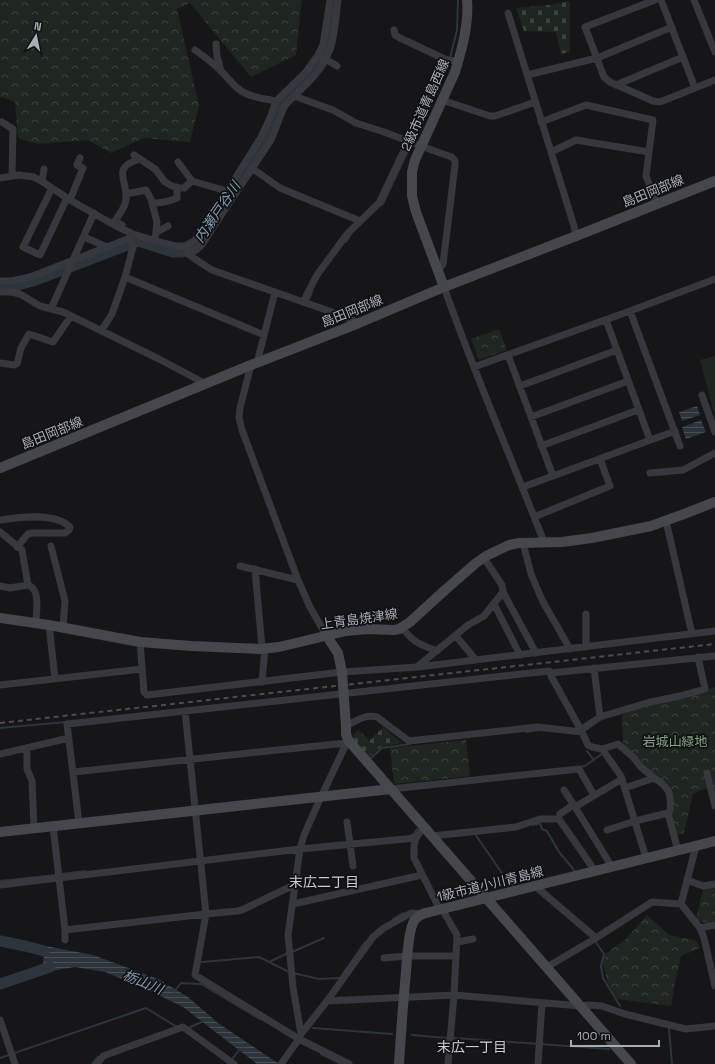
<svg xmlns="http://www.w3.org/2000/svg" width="715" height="1064" viewBox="0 0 715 1064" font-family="'Space Grotesk','Noto Sans JP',sans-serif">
<defs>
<pattern id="forest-crowns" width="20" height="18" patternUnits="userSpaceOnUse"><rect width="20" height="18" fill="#1e261f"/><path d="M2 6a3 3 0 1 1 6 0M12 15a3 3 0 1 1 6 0" fill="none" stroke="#3c433d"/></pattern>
<pattern id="cemetery-stones" width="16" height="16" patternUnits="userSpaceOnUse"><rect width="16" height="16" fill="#1e261f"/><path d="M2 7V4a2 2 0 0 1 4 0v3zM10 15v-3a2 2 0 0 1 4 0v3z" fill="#3c433d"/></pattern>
<pattern id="water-rules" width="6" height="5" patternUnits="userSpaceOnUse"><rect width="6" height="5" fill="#2c353c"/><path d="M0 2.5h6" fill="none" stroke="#485056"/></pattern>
</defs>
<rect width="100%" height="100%" fill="#161618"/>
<path fill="url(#forest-crowns)" d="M0 0H302L301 6 296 55 251 77 190 3 177 9 199 106 190 142 144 138 111 153 88 140 38 144 18 138 15 102 2 97 0 98Z
M499 329 507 350 479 360 471 339Z
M715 687V791L704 789 693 794 684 833 676 836 672 823V797L640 763 623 743 622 715 650 703 707 690Z
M466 740 470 776 394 784 390 748Z
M715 887V921L705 923 696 919 703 889Z
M647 915 669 935 695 940 700 948 681 956 675 982 671 1006 617 999 608 984 603 964 605 954 626 939Z"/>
<path fill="url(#cemetery-stones)" d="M570 1V52L561 54 556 32 524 31 516 8 549 5Z
M383 727 402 743 381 747 368 758 352 737 358 730 370 740Z"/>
<path fill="#1e261f" d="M715 356V417L700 360Z"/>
<path fill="url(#water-rules)" d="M697 406 700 415 682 421 679 412Z
M701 420 706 432 686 439 682 427Z
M30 943 93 955 158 979 188 997 218 1023 279 1064H257L183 1007 142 987 105 972 75 967 38 973 37 967 43 964 44 955 30 950Z"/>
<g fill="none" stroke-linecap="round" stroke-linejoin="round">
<path stroke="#2c353c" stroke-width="2" d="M450 58 457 30 458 0
M380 206 383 204 388 193 426 113
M346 242 351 234
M308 302 312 292
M0 728 66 722
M526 732 539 730
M587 751 593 759
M370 759 382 748 410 744
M579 767 585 766 602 754
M533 825 540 823 542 829 547 831 559 852 574 870
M475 834 504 876 513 885
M411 835H413L417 829
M61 874 86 871
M0 881 56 875
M393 919 403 913
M595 941 604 954 601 966 603 978 620 1006
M292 952 324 938
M202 962 259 957 289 972
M269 962 288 953
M293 973 319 979 339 978
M340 978 365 942
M174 992 181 983 201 984 260 1019
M188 1028 204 1021
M313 1028 392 1034
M669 1028 672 1064
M412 1035 447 1038
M454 1038 609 1049
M321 1054 341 1064
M0 1058 146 1008 177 1027
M92 1064 98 1057
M228 1064 240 1049"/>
<path stroke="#2c353c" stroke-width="11" d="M0 286H14L33 281 138 241 173 252H182L193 248 201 240 266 137 272 125 280 106 284 100 307 78 317 66 325 53 328 39 333 0
M0 941 25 946 44 951
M0 984 50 967"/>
<path stroke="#37383d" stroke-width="7" d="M655 0 585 27 604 77 610 82 653 101 660 102 715 80
M661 0 695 88
M694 0 715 52
M508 13 574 226 576 236
M394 30 395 35 400 38 447 60 458 61
M216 44 217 56 221 71
M195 50C205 57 214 64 222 72 230 80 235 89 245 93 255 98 266 99 276 101
M322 57 337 66
M527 75 597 58 672 27
M616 85 683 57
M294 96C308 83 322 70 329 52 335 39 336 15 338 0
M442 100 490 116H495L535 102
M2 122 13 129 12 176
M541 122 586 105 653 120 646 176 657 204
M551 152 576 140 649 152
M134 155 155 169 165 182 172 186 179 188H184L192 181 227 191
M178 162 192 181
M252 168 280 188 360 221
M0 178 19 175 34 177 46 184 70 200 116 226 133 234 164 243 175 246H185L194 241 199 236 261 137 270 118 276 101 305 73 318 55 323 45 330 0
M42 181 44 169
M52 188 23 247 40 255 67 198
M126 194 146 190 151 199 152 203
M70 200 83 168 77 165 80 158
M122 225 115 221C119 214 126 207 126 199 128 179 110 168 140 159
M157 232 168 226
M84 237 107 247
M155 240 157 222 152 203C161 203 168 202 177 198V187
M188 251V254L195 259 212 270 329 311 359 323
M188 254 196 250 202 245 214 226 271 140 284 107 294 96 333 110 356 123 384 132 440 153 452 157 455 161V165L443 264 438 271
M125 277 264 335
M0 281H12L30 277 130 238 133 234
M444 287C474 373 511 457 544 542
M0 292H11L20 294 40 306 63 312 159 359 206 384
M303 302 317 275 347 234 379 203 447 60
M51 309 94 213
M630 311 680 446
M606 320 650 440
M101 331 112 314 125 277 133 247 130 238
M508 355 553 476
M0 363 14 365 17 364 21 348 29 334 53 342 71 316
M257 363 275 292
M251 365 240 408 239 418 242 430 298 580 310 607 326 635
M474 367 630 311 715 279
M520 386 617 350
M702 395 715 432
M531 417 628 381
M541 446 638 410
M650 473 683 470 715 453
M523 487 675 431
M534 517 610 486 600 459
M0 520C19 517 55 512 70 527L69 530 65 533H32L28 534 17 547
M666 521 692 634
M0 532 22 550 28 585C41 589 36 612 36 623
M523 543 531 574 542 600 570 649
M51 546 65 601 63 628
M484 558 502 585 503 592 536 653
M240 566 298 580
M255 569 262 648
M0 586 10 588 28 585
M494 604 520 655
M49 625 55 679
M402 627C413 643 420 644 437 651
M456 636 476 660
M140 642 144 692 147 695 342 672 418 667 715 631
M586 647V614
M418 666 468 625 484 616 503 592
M594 668 600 717
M551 673V676L582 732 588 745 592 747 602 749 618 744 633 757 641 767 654 778
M262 682 265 648
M0 685 142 669
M185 711 206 914 195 975 299 1039 349 1064
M346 726C356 721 365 714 377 717L409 741 537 727 582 732
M581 730 600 717 650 702 680 696 705 689 698 657
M27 748V769L32 781 34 828
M602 749 621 776 646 858
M0 754 69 738
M74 772 268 751 347 743
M707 773 715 806
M625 788 654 778C669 787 672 794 670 811L668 813
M391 789 579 769 594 795
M564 790 575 807
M560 814 573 805
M347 822 353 866
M79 823 67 724 549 671 551 673 715 656
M53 826 65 930 206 914 238 911 242 910 296 884
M424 827 416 838 414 846V858L440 910
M607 830 635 821 668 813 678 851
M432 836 516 827 540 819H559L595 871
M612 867 575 807 622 779
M687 880 703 886 715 884
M0 885 300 849 416 838
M535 886 596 938
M293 904 422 875
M681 904 696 846
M442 909 457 935 454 995 448 1064
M700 928 715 925
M65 930V940
M457 942 473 939
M384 958 407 956H456
M547 967 596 938 652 902 681 904 700 928 704 938 715 986
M327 1001 454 995 581 1006 589 1005 602 1006 625 1014 686 1029 715 1026
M0 1020 15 1064
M301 1034 293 987 288 935 300 849 304 835 321 797 348 740
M97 1064 103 1056 183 1027 234 1064
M281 1064 299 1039 301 1034 327 1001 373 937 384 928 411 913 423 914
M538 1064 542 1003"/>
<path stroke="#45474d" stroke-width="10" d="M444 287 416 212 412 196V172L415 160 455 72C462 49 469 24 467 0
M0 468 251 365 359 323 444 287 576 236 715 181
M0 618 49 625 140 642 191 646 260 649 279 647 346 631 367 629 394 630 399 629 410 622 445 590 476 563 486 556 509 545 519 543 562 542 592 538 651 526 684 514 715 502
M326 635 338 653 342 672 346 726V734L348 740 631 1064
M0 832 391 789
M399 1064C401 1033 403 1003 406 972 407 960 408 931 414 921 417 916 424 913 430 912L715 841"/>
<path stroke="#4a4c52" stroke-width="2" stroke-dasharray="5 4" stroke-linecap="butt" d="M0 723 715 644"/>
</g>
<g text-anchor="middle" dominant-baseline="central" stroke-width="3.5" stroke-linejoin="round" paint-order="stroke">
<g font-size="13" fill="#a8adb8" stroke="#111113">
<text transform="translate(425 105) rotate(-66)">2級市道青島西線</text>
<text transform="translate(653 191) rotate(-22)">島田岡部線</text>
<text transform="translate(352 311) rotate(-22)">島田岡部線</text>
<text transform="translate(52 433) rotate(-22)">島田岡部線</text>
<text transform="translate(359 619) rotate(-8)">上青島焼津線</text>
<text transform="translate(490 884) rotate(-14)">1級市道小川青島線</text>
</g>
<g font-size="13" fill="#7fa381" stroke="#111113">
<text x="675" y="741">岩城山緑地</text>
</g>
<g font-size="14" font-style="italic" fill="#7f9bb3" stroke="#111113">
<text transform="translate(217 212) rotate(-56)">内瀬戸谷川</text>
<text transform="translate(143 982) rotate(23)">栃山川</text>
</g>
<g font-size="14" fill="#c9ccd4" stroke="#111113">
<text x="324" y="882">末広二丁目</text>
<text x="472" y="1047">末広一丁目</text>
</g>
</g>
<g transform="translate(36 36) rotate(10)" stroke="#111113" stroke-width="3" paint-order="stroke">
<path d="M0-3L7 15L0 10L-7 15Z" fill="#a8adb8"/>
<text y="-6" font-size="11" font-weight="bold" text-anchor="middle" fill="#a8adb8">N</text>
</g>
<path d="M571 1040v6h88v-6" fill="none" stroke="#a8adb8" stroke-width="2"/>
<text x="577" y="1040" font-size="12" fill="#a8adb8" stroke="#111113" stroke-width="3" paint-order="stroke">100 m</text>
</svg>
